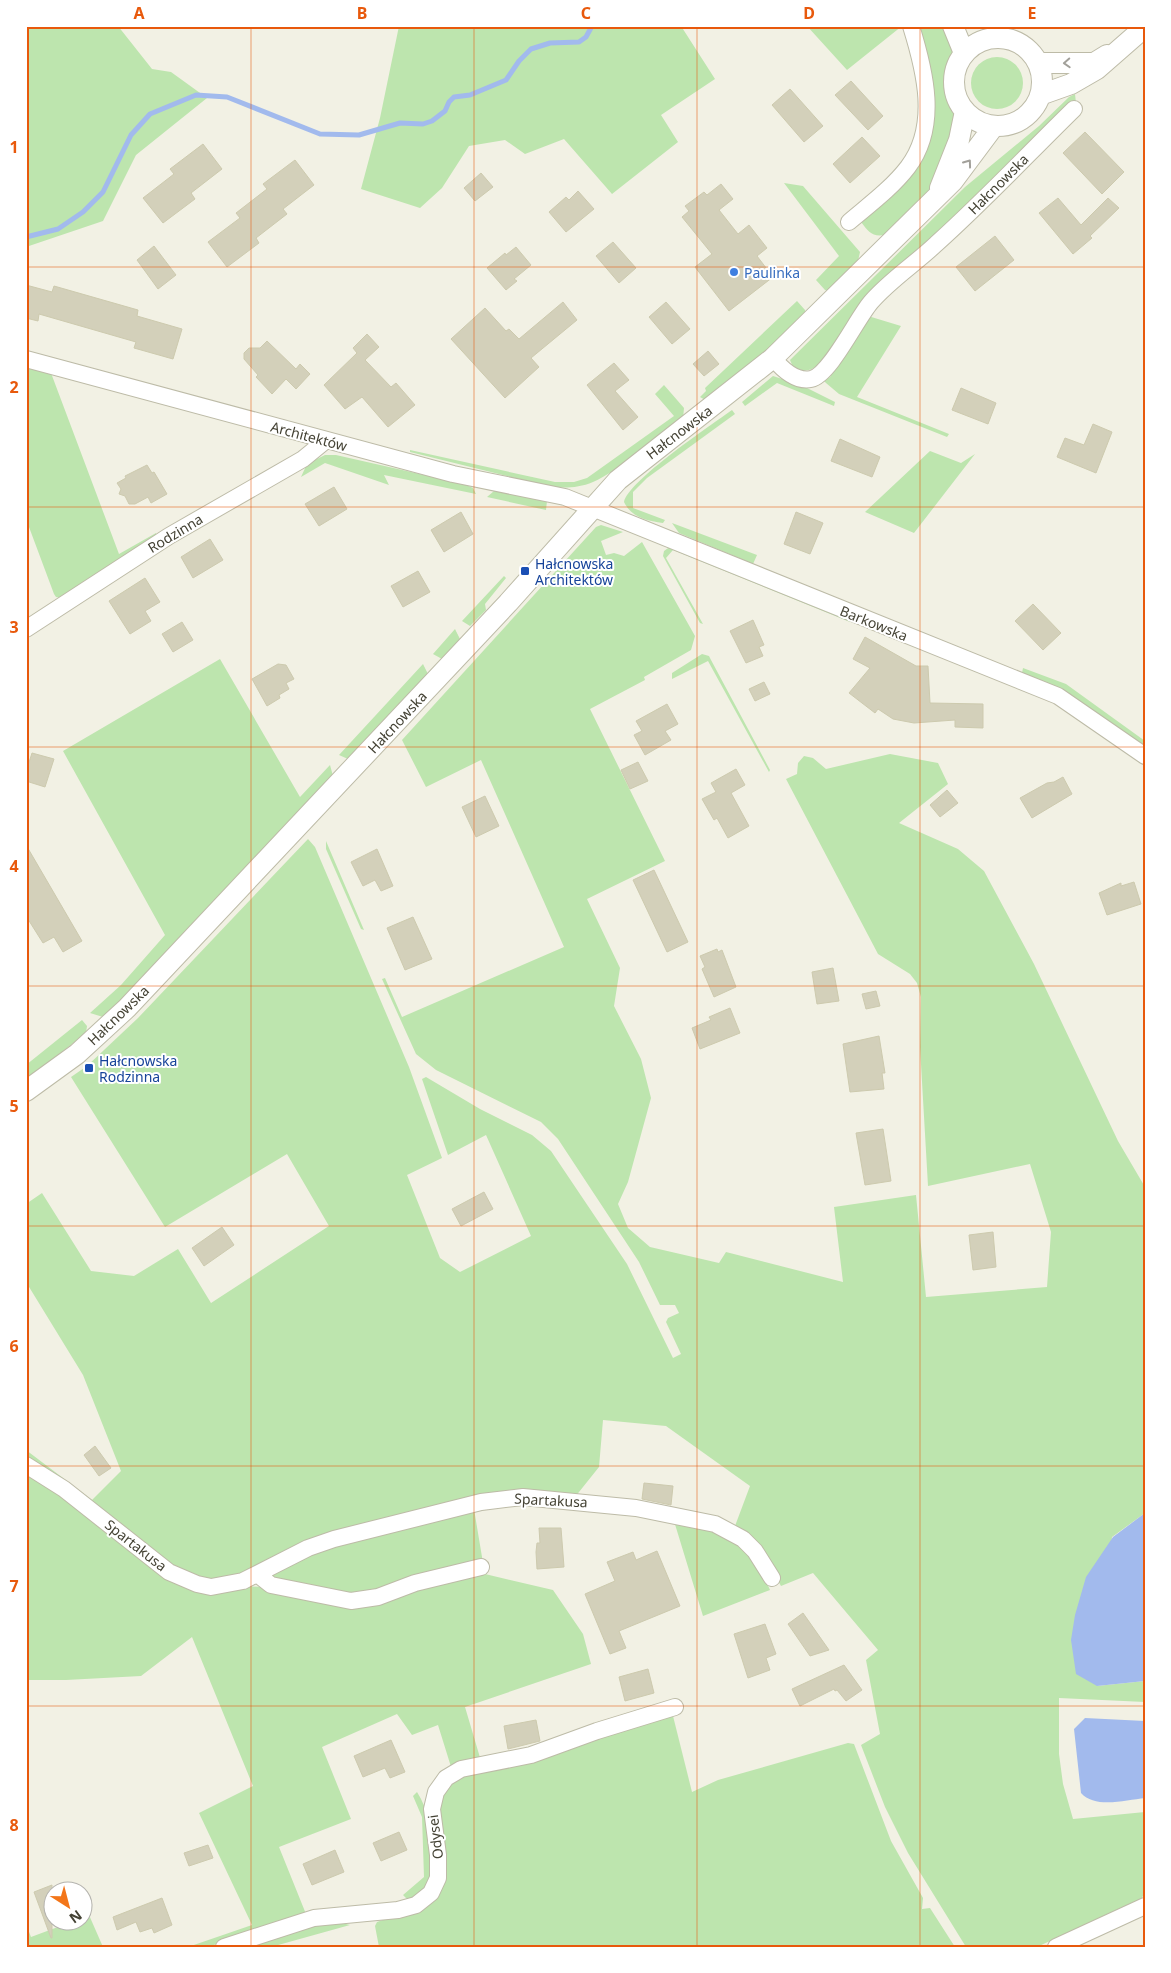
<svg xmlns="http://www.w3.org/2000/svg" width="1171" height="1973" viewBox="0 0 1171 1973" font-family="'Noto Sans',sans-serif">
<rect width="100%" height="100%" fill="#f2f1e4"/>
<path fill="#bde5ae" d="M26 26H118L152 69 171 72 207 98 136 155 103 221 26 247Z
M399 26H681L715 79 661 115 678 142 612 194 564 139 525 154 505 140 469 146 442 188 420 208 361 189 380 118Z
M807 26H902L847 70Z
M916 26H946L954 52 948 69 947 87 957 123 934 183 924 196 884 235C872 237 868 231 861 222L924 149Z
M971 83a26 26 0 1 1 52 0a26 26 0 1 1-52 0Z
M1075 94 1076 103 821 363C811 371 804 373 793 367L790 360 965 187 1039 126 1069 97Z
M784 183 803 186 860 252 858 261 828 291 825 290 816 280 839 256Z
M797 301 805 310V313L770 349 707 401 700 397 706 391 705 388Z
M868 316 901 326 857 397 949 434 947 437 839 394 826 383 824 381 830 377Z
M26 366 51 373 119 554 156 533V539L62 598 56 597 54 594 26 519Z
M773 376 801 385 835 402 834 406 777 383 745 406 742 402Z
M664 385 684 408 683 419C658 436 619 471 593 482 579 488 566 488 551 487L410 452V450L555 482H574L587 478 674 416 655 394Z
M732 410 735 414 647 478 633 492V508L665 520 663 523C647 521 631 517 624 502 628 481 711 425 732 410Z
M930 451 961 463 975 454 914 533 865 512Z
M325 455H336L464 484 473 488 476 494 384 475 389 485 325 463 301 477 307 464Z
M494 491 547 501 546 510 487 497Z
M672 523 757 555 753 564 679 533Z
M601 525 623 532 601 541 606 555 614 553 624 556 642 542 695 636 691 650 644 677 645 680 590 709 665 861 587 899 620 968 614 1006 641 1059 651 1098 628 1182 618 1204 628 1228 650 1247 719 1263 726 1252 843 1282 834 1207 916 1195 926 1297 1047 1287 1051 1232 1030 1164 928 1186 920 1047 921 997 917 983 910 974 878 954 786 779 797 774 798 763 804 756 813 758 826 769 890 754 938 763 948 784 899 823 958 849 984 871 1034 964 1118 1141 1145 1187V1513L1112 1537 1097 1686 1145 1681V1702L1059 1698V1754L1063 1784 1073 1819 1145 1812V1891L1142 1898 1037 1947H966L908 1853 885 1807 861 1745 880 1734 866 1660 878 1650 813 1573 781 1586 761 1550 735 1526 750 1486 666 1426 603 1420 599 1467 575 1497 480 1499 225 1582 184 1576 26 1460V1450L92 1500 121 1471 83 1375 26 1282V1204L42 1193 91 1271 134 1276 178 1249 211 1303 329 1226 287 1154 165 1227 71 1077 87 1066 138 1018 308 839 315 847 409 1067 442 1158 407 1175 440 1258 460 1272 531 1236 486 1135 448 1155 422 1079 426 1077 480 1109 532 1135 551 1151 627 1264 673 1358 681 1354 666 1322 668 1318 679 1313 675 1305H660L639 1262 558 1139 541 1122 436 1070 416 1054 382 979 385 978 402 1017 564 947 481 760 426 787 402 740 596 527Z
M671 546 848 618 850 622 673 550 666 558 703 624 700 623 663 556 664 551Z
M504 576 506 578 485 604 486 610 470 626 462 621Z
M455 629 460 639 442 659 433 654Z
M702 654 709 656 711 660 770 770 769 772 708 661 672 679V673Z
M220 659 300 797 330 765 333 776 120 1004 103 1017 90 1013 121 985 165 935 63 751Z
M423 664 428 674 348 759 339 755Z
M1023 668 1066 684 1145 741V748L1068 693 1022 673Z
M326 841 364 930 361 929 326 849Z
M82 1020 87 1026 86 1033 26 1080V1065Z
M26 1469 180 1582 262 1587 322 1601 484 1570 485 1574 553 1590 583 1634 591 1664 465 1707 481 1761 452 1770 438 1725 412 1735 397 1714 322 1747 351 1819 279 1847 306 1914 208 1947H188L252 1925 199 1813 253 1786 192 1637 141 1676 66 1680H26Z
M474 1509 483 1563 363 1596 277 1582 270 1575 309 1551Z
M674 1521C706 1526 737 1534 757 1562 762 1570 766 1581 770 1590L703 1616Z
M672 1712 692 1792 718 1780 848 1743 854 1744 891 1841 923 1898 922 1909 930 1908 955 1947H379L375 1926 377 1922 429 1903 439 1798 456 1777Z
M417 1792C435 1820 433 1857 428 1888L409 1901 403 1895 424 1877 422 1817 413 1796Z
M89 1915 103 1947H26V1924L31 1937 74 1921 82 1920 83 1917Z
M334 1921 350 1925 271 1947H240L292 1930Z"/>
<path fill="#a2baed" d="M1145 1513V1681L1097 1686 1076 1674 1071 1640 1075 1615 1086 1577 1113 1537Z
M1085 1718 1145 1721V1798C1126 1800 1095 1809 1081 1793L1074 1729Z"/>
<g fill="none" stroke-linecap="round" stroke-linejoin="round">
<path stroke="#a2baed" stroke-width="5" d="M26 237 58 229 83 212 103 192 131 135 150 114 196 95 227 97 320 134 359 135 400 123 423 124 432 121 445 111 449 102 454 97 470 95 506 80 519 61 531 49 550 43 579 42 586 37 592 26"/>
</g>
<path fill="#d3d0ba" stroke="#cdcaae" d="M851 81 883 116 868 130 835 95Z
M790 89 823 126 804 142 772 105Z
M1085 132 1124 172 1102 194 1063 153Z
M862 137 880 156 850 183 833 164Z
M203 144 222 169 191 193 195 199 163 223 143 198 174 174 170 169Z
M295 160 314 185 283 209 287 214 256 238 259 243 227 267 208 242 240 218 236 213 267 189 263 184Z
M481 173 493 187 475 201 464 188Z
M721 184 733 199 719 210 738 234 749 225 767 248 757 256 773 277 729 311 695 267 712 254 682 217 689 211 685 206 704 192 707 195Z
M578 191 594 209 566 232 549 212 566 197 569 200Z
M1058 198 1081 225 1108 198 1119 208 1090 236 1092 238 1073 254 1039 213Z
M995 236 1014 260 975 291 956 267Z
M613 242 636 268 619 283 596 256Z
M154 246 176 275 158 289 137 260Z
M516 247 531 265 514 279 517 281 506 290 487 268 505 253 506 255Z
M26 285 52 292 54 286 138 310 137 316 182 329 173 359 134 348 136 342 39 314 38 321 26 318Z
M563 302 577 320 531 358 539 367 505 398 451 339 485 308 506 331 509 329 519 339Z
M666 302 690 329 672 344 649 317Z
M367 334 379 347 365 360 391 387 396 383 415 405 388 427 362 397 345 409 324 385 357 353 353 348Z
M267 341 296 369 300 364 310 374 296 389 286 379 272 394 256 377 258 375 244 359V353L249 348H260Z
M708 351 719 364 704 376 693 364Z
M614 363 629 380 615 391 638 417 623 430 587 385Z
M961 388 996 403 988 424 952 410Z
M1093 424 1112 432 1096 473 1057 457 1065 438 1084 445Z
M840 439 880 457 872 477 831 461Z
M147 465 152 473 154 472 167 494 151 503 148 497 135 504H129L125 496 119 494 121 489 117 483 126 478 125 476Z
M334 487 347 509 319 526 305 504Z
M461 512 473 534 444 552 431 530Z
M796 512 823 523 810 554 784 544Z
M210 539 223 560 193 578 181 557Z
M418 571 430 592 403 607 391 586Z
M145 578 160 602 145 611 151 621 130 634 109 601Z
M1033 604 1061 633 1043 650 1015 621Z
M753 620 764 645 759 647 763 656 746 663 730 631Z
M182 622 193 640 173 652 162 634Z
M865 637 916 666H928L930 703 983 704V728L955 727V720L914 723 893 719 878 709 875 713 849 693 870 668 853 659Z
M278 664 286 665 294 679 286 683 289 689 279 695 280 698 267 706 252 679Z
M764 682 770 694 755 701 749 689Z
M667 704 678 724 665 731 671 740 645 755 634 735 642 731 636 721Z
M32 753 54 759 45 787 26 781V772Z
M638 762 648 781 630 789 621 770Z
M736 769 745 785 731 793 749 826 728 838 717 818 714 820 702 799 716 792 711 783Z
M1063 777 1072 794 1032 818 1020 798 1047 783 1054 782Z
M947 790 958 803 940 817 930 805Z
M485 796 499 826 476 837 462 807Z
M26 845 82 941 63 952 54 937 43 943 26 916Z
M377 849 393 886 381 891 375 880 363 886 351 862Z
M654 870 688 942 667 952 633 880Z
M1134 882 1141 904 1107 915 1099 893 1121 883V886Z
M413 917 432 959 405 970 387 928Z
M717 949 718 952 722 950 736 987 714 997 702 969 705 967 700 956Z
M833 968 839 1001 817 1004 812 972Z
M876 991 880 1006 866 1009 862 994Z
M730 1008 740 1033 700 1049 692 1028 711 1020 709 1017Z
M879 1036 885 1073H882L884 1089 850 1092 843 1044Z
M883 1129 891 1181 865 1185 856 1133Z
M484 1192 493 1209 461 1226 452 1209Z
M222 1227 234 1245 204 1266 192 1248Z
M993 1232 996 1267 973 1270 969 1235Z
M95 1446 111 1468 99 1476 84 1455Z
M644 1483 673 1486 671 1505 642 1499Z
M539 1528H561L564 1567 537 1569 536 1552 537 1543H540Z
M657 1551 680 1606 619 1631 626 1648 610 1654 585 1594 615 1581 607 1562 633 1552 636 1560Z
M803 1613 829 1650 810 1656 788 1624Z
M765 1624 776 1654 766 1658 770 1670 748 1678 734 1634Z
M844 1665 862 1690 846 1701 837 1690 835 1691 834 1689 800 1706 792 1689Z
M648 1669 654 1693 625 1701 619 1677Z
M536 1720 540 1741 508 1749 504 1726Z
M391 1740 405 1772 390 1778 385 1768 363 1777 354 1756Z
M399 1832 407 1850 381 1861 373 1843Z
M208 1845 213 1858 189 1866 184 1853Z
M335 1850 344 1872 312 1885 303 1864Z
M52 1885V1938H51L34 1892Z
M162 1898 172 1925 154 1933 152 1928 140 1932 136 1922 117 1930 113 1917Z"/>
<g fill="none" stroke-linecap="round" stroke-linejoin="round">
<defs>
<path id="minor" d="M849 222C869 205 892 188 908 167 939 126 925 71 911 26
M773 358C782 369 796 382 811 379 830 375 857 318 871 302 890 280 915 264 936 244 984 201 1028 154 1074 109
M26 359 453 474 565 497 1058 696 1145 756
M26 629 169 536 303 459 325 441
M26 1465 64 1489 169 1572 197 1584 211 1587 243 1581 308 1548 334 1539 481 1502 523 1497 636 1508 715 1524 743 1539 755 1551 772 1578
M257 1574 271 1585 351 1601 378 1597 415 1583 481 1567
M224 1947 314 1918 398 1910 416 1905 431 1893 438 1878V1855L432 1809 436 1792 446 1778 461 1769 531 1755 597 1731 675 1707
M1056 1947 1145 1906"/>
<path id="tertiary" d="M953 26 964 53
M954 82a44 44 0 1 1 88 0a44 44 0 1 1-88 0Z
M1038 63H1094L1107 55
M1040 95 1071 84 1097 69 1145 27
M940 188 959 140 965 111
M26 1091 77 1054 127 1008 508 603 618 480 773 358 953 181 994 126"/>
</defs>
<use href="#minor" stroke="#bdbba7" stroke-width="18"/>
<use href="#tertiary" stroke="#bdbba7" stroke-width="22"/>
<use href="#minor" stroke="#fff" stroke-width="16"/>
<use href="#tertiary" stroke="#fff" stroke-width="20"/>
</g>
<defs><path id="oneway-chevron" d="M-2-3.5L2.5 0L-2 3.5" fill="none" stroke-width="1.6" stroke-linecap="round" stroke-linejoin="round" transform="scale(1.25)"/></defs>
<g stroke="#a2a09a">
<use href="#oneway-chevron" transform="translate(1067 63) rotate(177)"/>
<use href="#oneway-chevron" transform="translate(968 163) rotate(-54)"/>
</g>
<path fill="none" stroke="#e8590c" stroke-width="1" stroke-opacity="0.55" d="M251 26V1947M474 26V1947M697 26V1947M920 26V1947M26 267H1145M26 507H1145M26 747H1145M26 986H1145M26 1226H1145M26 1466H1145M26 1706H1145"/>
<circle fill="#3f7fe0" stroke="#fff" stroke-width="2" cx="734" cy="272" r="5"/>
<g fill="#1a4fb4" stroke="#fff" stroke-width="2">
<rect x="520" y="566" width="10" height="10" rx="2.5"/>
<rect x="84" y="1063" width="10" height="10" rx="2.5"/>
</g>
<g text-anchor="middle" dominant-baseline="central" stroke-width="4" stroke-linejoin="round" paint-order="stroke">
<g font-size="14" fill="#444234" stroke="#fff">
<text transform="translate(998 184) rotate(-45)">Hałcnowska</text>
<text transform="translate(679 432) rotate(-37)">Hałcnowska</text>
<text transform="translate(309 436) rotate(15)">Architektów</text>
<text transform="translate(175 533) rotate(-31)">Rodzinna</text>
<text transform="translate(874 623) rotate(22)">Barkowska</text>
<text transform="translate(397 722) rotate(-47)">Hałcnowska</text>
<text transform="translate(118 1015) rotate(-44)">Hałcnowska</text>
<text transform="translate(551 1500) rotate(3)">Spartakusa</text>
<text transform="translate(136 1545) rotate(38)">Spartakusa</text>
<text transform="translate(435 1837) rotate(-97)">Odysei</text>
</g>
<g font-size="14" fill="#366cbe" stroke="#fff" text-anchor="start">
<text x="744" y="272">Paulinka</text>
</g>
<g font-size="14" fill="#164399" stroke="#fff" text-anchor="start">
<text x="535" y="563">Hałcnowska<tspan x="535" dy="16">Architektów</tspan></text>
<text x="99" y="1060">Hałcnowska<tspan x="99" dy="16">Rodzinna</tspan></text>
</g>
</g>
<rect width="1171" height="1973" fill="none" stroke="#ffffff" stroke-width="55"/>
<g transform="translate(68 1906) rotate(144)"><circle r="24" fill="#ffffff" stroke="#b4b3ae"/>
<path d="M0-4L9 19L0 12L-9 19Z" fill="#f3761a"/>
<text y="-8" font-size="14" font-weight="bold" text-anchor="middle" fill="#444234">N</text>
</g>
<rect x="28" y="28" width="1116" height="1918" fill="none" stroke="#e8590c" stroke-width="2"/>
<g font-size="16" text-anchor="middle" font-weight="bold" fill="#e8590c">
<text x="139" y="19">A</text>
<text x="362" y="19">B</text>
<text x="586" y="19">C</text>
<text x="809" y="19">D</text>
<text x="1032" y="19">E</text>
<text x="14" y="153">1</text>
<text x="14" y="393">2</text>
<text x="14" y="633">3</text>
<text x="14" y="872">4</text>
<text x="14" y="1112">5</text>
<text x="14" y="1352">6</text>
<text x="14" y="1592">7</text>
<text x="14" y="1831">8</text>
</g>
</svg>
